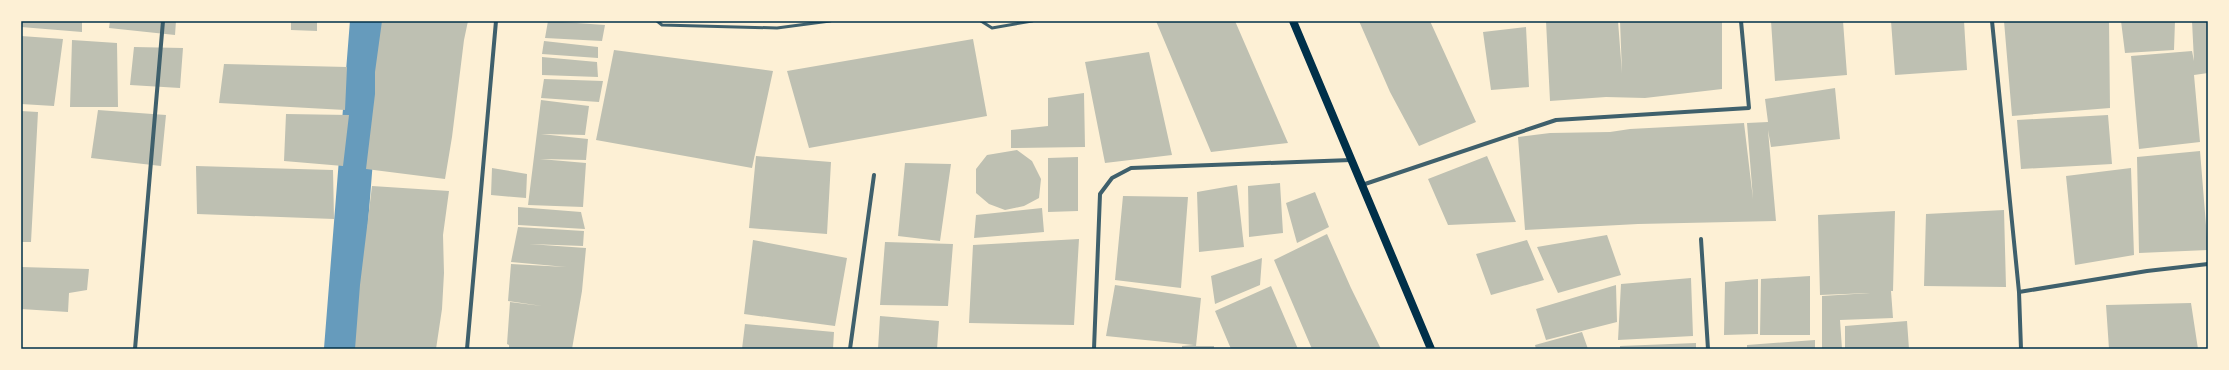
<svg xmlns="http://www.w3.org/2000/svg" width="2229" height="370" viewBox="0 0 2229 370" font-family="Barlow,sans-serif">
<rect width="100%" height="100%" fill="#fdf0d5"/>
<g fill="none" stroke-linecap="round" stroke-linejoin="round">
<path stroke="#669bbc" stroke-width="34" d="M341 349 367 21"/>
</g>
<path fill="#bec0b2" d="M21 21H82V32L21 27Z
M110 21H176L175 35 109 28Z
M291 21H317V31L291 30Z
M382 21H468L464 40 452 137 445 179 366 169 375 94V72Z
M548 21 605 25 602 41 545 38Z
M1156 21H1235L1288 143 1211 152Z
M1359 21H1430L1476 122 1419 146 1390 92Z
M1546 21H1618L1622 73 1620 21H1722V89L1645 98 1606 97 1550 101Z
M1771 21H1843L1847 75 1775 81Z
M1891 21H1964L1967 70 1895 75Z
M2004 21H2109L2110 108 2012 116Z
M2121 21H2175L2174 50 2125 53Z
M2192 21H2208V73L2194 75 2200 142 2139 149 2131 56 2192 51 2194 61Z
M1526 27 1529 87 1491 90 1483 32Z
M21 36 63 39 54 106 21 104Z
M973 39 987 116 809 148 787 71Z
M72 40 117 43 118 107H70Z
M544 41 598 47V58L542 54Z
M134 47 183 48 180 88 130 85Z
M614 50 773 71 752 168 596 140Z
M1149 52 1172 155 1105 163 1085 62Z
M542 57 597 62 598 77 542 75Z
M224 64 347 67 345 110 219 103Z
M544 79 603 81 599 102 541 98Z
M1835 88 1840 139 1771 147 1768 130 1776 221 1638 224 1525 230 1518 137 1550 133 1610 132 1630 129 1744 123 1753 199 1747 123 1768 122 1765 99Z
M1084 93 1085 147 1011 148V130L1048 126V98Z
M541 100 589 106 585 135 541 134 588 139 586 160 540 159 586 163 583 207 528 205Z
M98 110 166 115 161 166 91 158Z
M21 111 38 112 31 242H21Z
M286 114 349 115 343 166 284 161Z
M2108 115 2112 164 2021 169 2017 120Z
M1017 150 1032 161 1041 179 1039 198 1024 206 1005 210 989 204 976 193V169L987 155Z
M2200 151 2208 250 2139 253 2137 157Z
M756 156 831 162 827 234 749 228Z
M1487 156 1516 222 1448 225 1428 179Z
M1078 157V211L1048 212V158Z
M905 163 951 164 940 241 898 236Z
M196 166 333 170 334 219 197 214Z
M492 168 527 174 526 198 491 195Z
M2131 168 2134 255 2075 265 2066 176Z
M1280 183 1283 233 1249 237 1248 186Z
M1237 185 1244 247 1199 252 1197 192Z
M372 186 449 191 443 235 444 273 442 309 436 349H355L360 285Z
M1315 192 1329 227 1297 243 1286 203Z
M1123 196 1188 197 1181 288 1115 280Z
M518 207 581 212 585 229 518 225Z
M1042 208 1044 232 974 238 976 215Z
M2004 210 2006 287 1924 286 1926 214Z
M1895 211 1893 291H1891L1893 318 1840 320 1842 349H1822V296L1870 293 1820 295 1818 215Z
M518 227 584 231 583 246 529 244 586 248 582 291 572 349H509V345L507 344 510 302 542 306 508 301 511 264 566 267 511 262Z
M1327 234 1351 288 1381 349H1312L1274 260Z
M1607 235 1621 275 1558 293 1537 247Z
M1079 239 1074 325 969 323 973 245Z
M753 240 847 258 835 326 744 314Z
M1527 240 1544 280 1491 295 1476 254Z
M885 242 953 244 948 306 880 305Z
M1262 258 1260 285 1215 304 1211 276Z
M21 267 89 269 87 290 69 293 68 312 21 309Z
M1810 276V335H1760L1761 279Z
M1691 278 1693 336 1618 340 1621 284Z
M1758 279V334L1724 335 1725 282Z
M1115 285 1201 298 1196 346H1214V349H1182V346L1194 345 1106 336Z
M1616 285 1617 322 1546 340 1536 309Z
M1271 286 1298 349H1231L1215 311Z
M2191 303 2198 349H2109L2106 305Z
M880 316 939 321 937 349H878Z
M1907 321 1909 349H1845V326Z
M745 324 834 332 833 349H742Z
M1582 332 1588 349H1536L1535 345Z
M1815 340V349H1747V345Z
M1696 343V349H1620V346Z"/>
<g fill="none" stroke-linecap="round" stroke-linejoin="round">
<path stroke="#3f606c" stroke-width="3" d="M657 21 662 25 777 28 830 21
M981 21 992 28 1032 21"/>
<path stroke="#3f606c" stroke-width="4" d="M1992 21 2019 292 2021 349
M1362 185 1556 120 1749 108 1741 21
M1701 239 1708 349
M2019 292 2147 271 2208 264
M135 349 163 21
M467 349 496 21
M850 349 874 175
M1094 349 1100 194 1112 178 1131 168 1351 160"/>
<path stroke="#003049" stroke-width="8" d="M1293 21 1431 349"/>
</g>
<rect width="2229" height="370" fill="none" stroke="#fdf0d5" stroke-width="44"/>
<rect x="22" y="22" width="2185" height="326" fill="none" stroke="#003049" stroke-width="1.5"/>
</svg>
